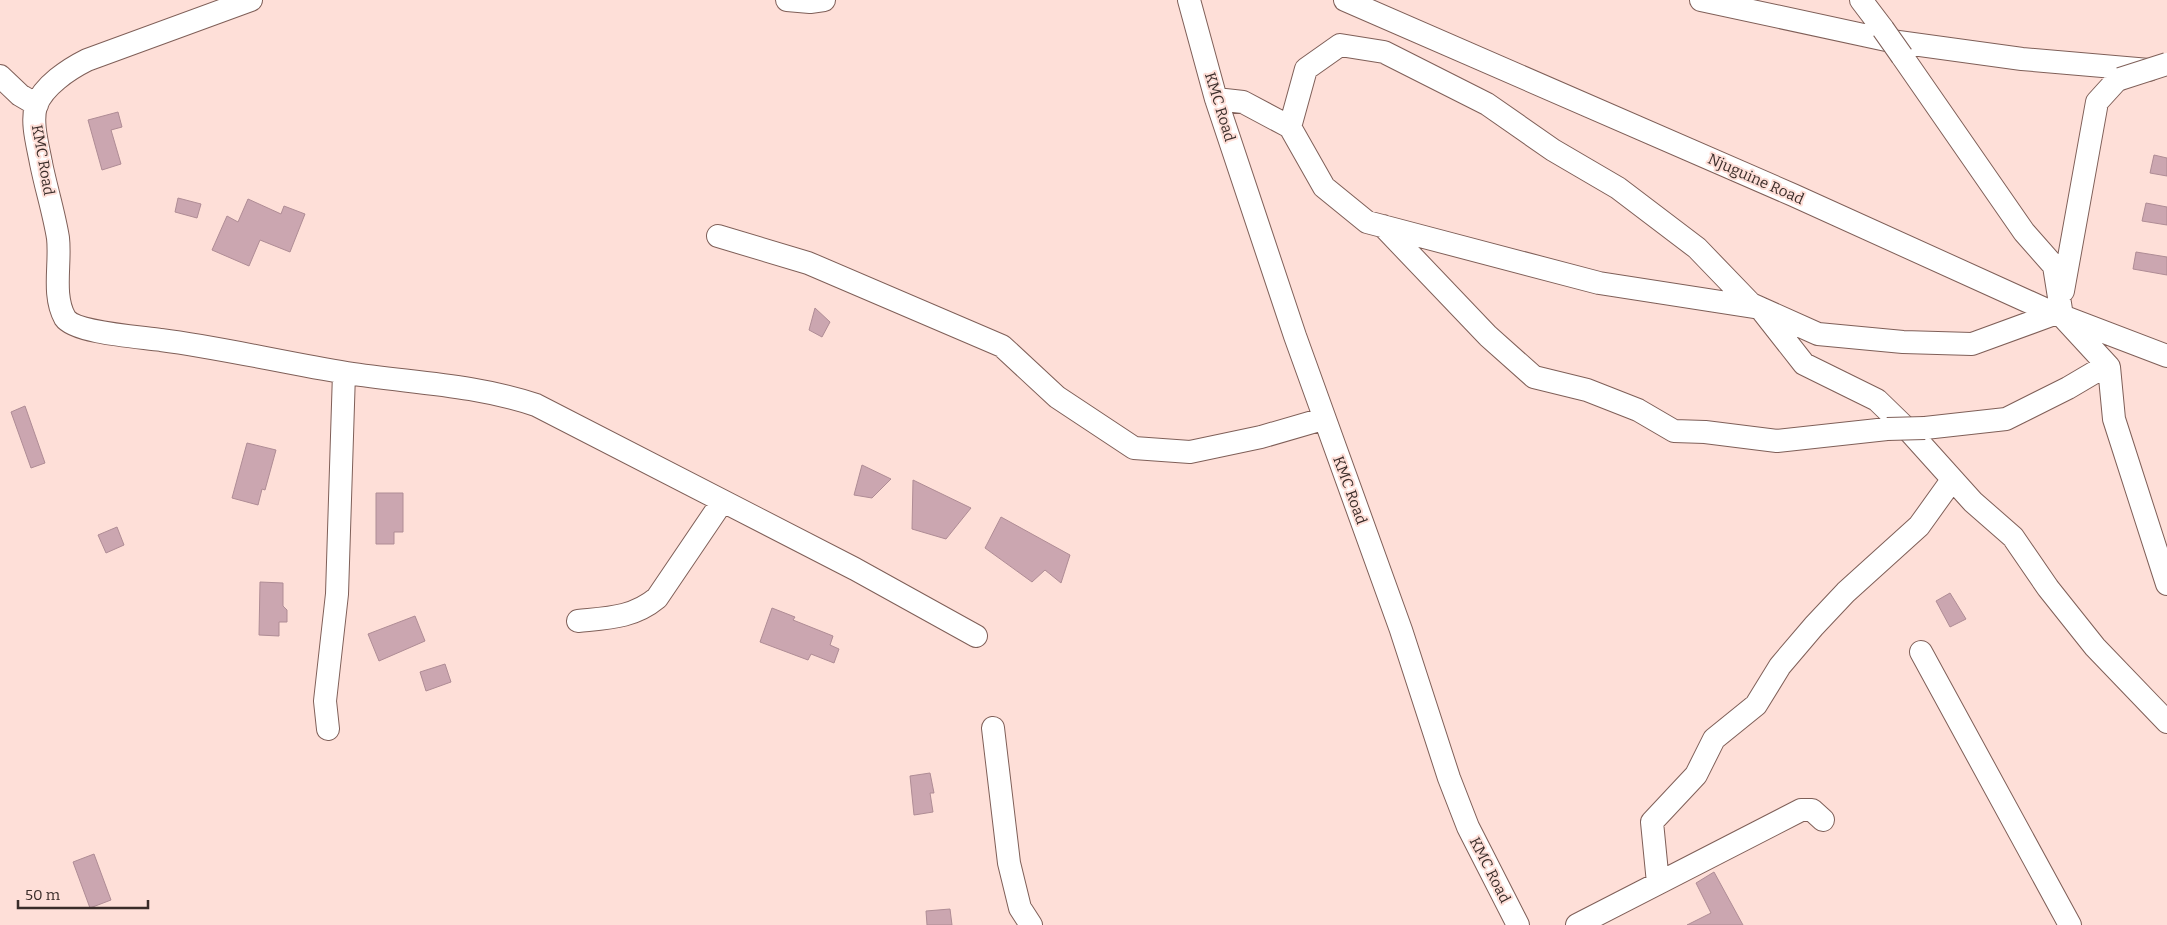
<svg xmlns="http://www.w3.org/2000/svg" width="2167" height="925" viewBox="0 0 2167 925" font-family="Bitter,serif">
<rect width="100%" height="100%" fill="#fedfd8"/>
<path fill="#cba6b0" stroke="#af8c95" d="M118 112 122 127 111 130 121 164 102 170 88 120Z
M2154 155 2167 158V176L2150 173Z
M178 198 201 204 197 218 175 212Z
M248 199 281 214 284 206 305 214 290 252 260 240 249 266 212 250 227 216 238 222Z
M2146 203 2167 207V225L2142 221Z
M2136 252 2167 257V275L2133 269Z
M815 308 830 322 822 337 809 330Z
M25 406 45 463 31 468 11 412Z
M247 443 276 450 265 490 262 489 258 505 232 498Z
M862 465 891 479 872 498 854 495Z
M913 480 971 508 946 539 912 529Z
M376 493H403V532H394V544H376Z
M1001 517 1070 555 1061 583 1045 570 1032 582 985 548Z
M117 527 124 545 106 553 98 535Z
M260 582 283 583V606L287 610V622H279V636L259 635Z
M1950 593 1966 619 1950 627 1936 601Z
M772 608 795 617 793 620 833 636 830 645 839 649 834 663 811 654 808 660 760 642Z
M415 616 425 641 379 661 368 634Z
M445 664 451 682 426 691 420 672Z
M930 773 934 793H930L933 812 914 815 910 776Z
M94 854 111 900 90 908 73 862Z
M1714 872 1743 925H1687L1711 913 1696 883Z
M950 909 952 925H927L926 911Z"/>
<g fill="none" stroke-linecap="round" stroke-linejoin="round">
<defs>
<path id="minor" d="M251 0 87 60C69 69 43 86 36 106 31 123 38 146 41 163 46 188 54 213 58 238 61 263 52 295 65 318 75 333 142 337 161 340 223 348 285 363 347 373 411 383 473 384 536 405L855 569 976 636
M787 0 810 2 824 0
M1189 0 1216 99 1295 336 1401 630 1449 778 1468 827 1518 925
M1345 0 1793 195 2049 311 2167 356
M1701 0 1891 41 2022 59 2149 70
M1861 0 1883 29
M1902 56 2024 232 2054 266 2062 316 2109 367 2114 419 2167 584
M0 76 20 95 37 105
M1216 99 1243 102 1290 127 1306 69 1340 45 1384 52 1487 104 1553 150 1618 188 1697 248 1751 304 1818 334 1903 342 1972 344 2057 313
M1290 127 1324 187 1367 222 1599 283 1760 308 1804 364 1877 400 1910 432 1973 502 2013 537 2048 588 2095 647 2167 722
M1383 226 1488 336 1534 377 1587 390 1638 410 1674 431 1705 432 1777 441 1887 429
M718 236 808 263 1002 346 1057 397 1134 448 1190 452 1261 437 1323 419
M2063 291 2097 102 2117 80 2120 79
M1925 428 2006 419 2068 388 2107 365
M578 621C607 618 633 618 657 598L722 502
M1921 652 2070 925
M993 728 1009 863 1020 908 1031 925
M328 729 325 701 337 594 344 373
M1658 883 1652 822 1696 775 1714 739 1756 705 1780 666 1814 626 1846 592 1919 526 1952 480
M1577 925 1801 810H1812L1823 820"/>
</defs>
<use href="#minor" stroke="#7f5f58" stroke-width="24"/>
<use href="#minor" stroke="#fff" stroke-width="22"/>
<defs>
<path id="minor-bridge" d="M1883 29 1902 56
M2120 79 2167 64
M1887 429 1925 428"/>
</defs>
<use href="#minor-bridge" stroke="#7f5f58" stroke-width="24" stroke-linecap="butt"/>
<use href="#minor-bridge" stroke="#fff" stroke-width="22"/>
</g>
<g text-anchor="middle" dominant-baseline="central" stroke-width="4" stroke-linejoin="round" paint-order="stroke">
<g font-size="15" fill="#3a2c29" stroke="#fedfd8">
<text transform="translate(1220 107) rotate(73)">KMC Road</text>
<text transform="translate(43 160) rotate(80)">KMC Road</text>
<text transform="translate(1756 179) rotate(24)">Njuguine Road</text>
<text transform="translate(1350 490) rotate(70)">KMC Road</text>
<text transform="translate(1490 870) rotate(63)">KMC Road</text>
</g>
</g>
<path d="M18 900v8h130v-8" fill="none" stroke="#3a2c29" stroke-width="2.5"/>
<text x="25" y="900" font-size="15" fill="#3a2c29" stroke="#fedfd8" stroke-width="4" paint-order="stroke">50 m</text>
</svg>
